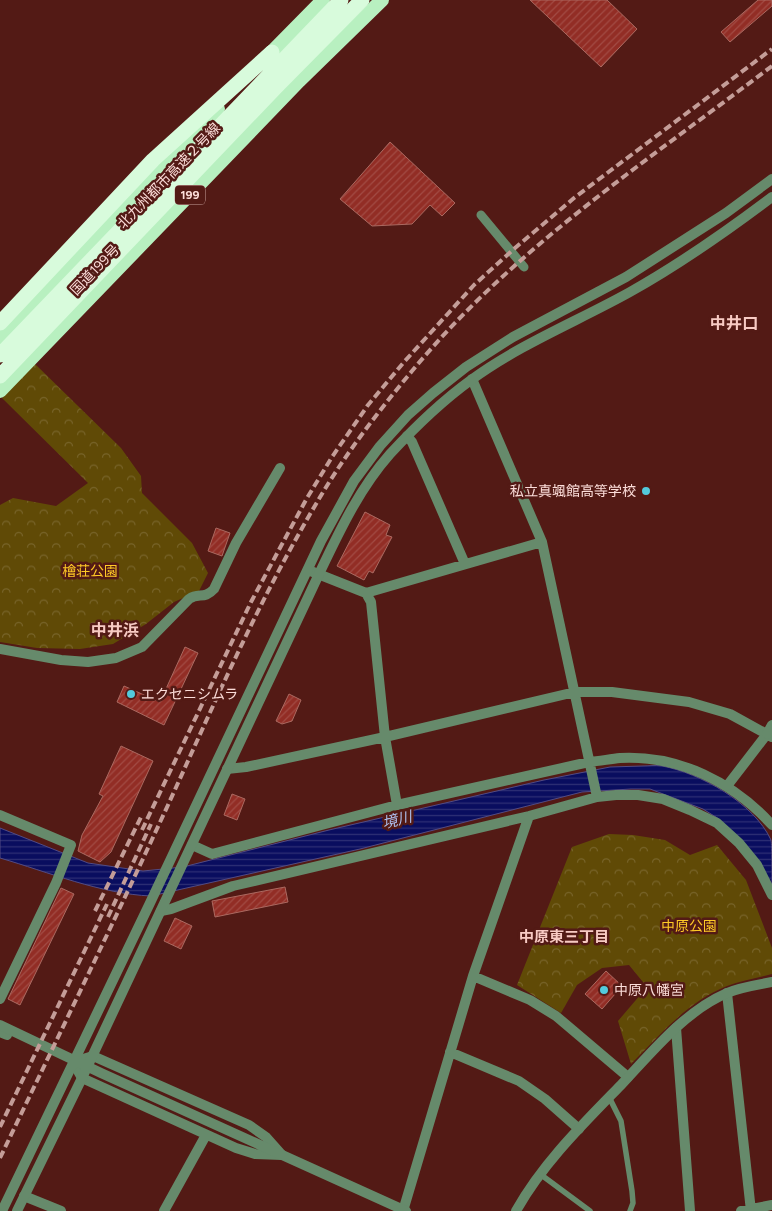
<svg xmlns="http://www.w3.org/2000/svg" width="772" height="1211" viewBox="0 0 772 1211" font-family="Figtree,'Noto Sans JP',sans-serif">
<defs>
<pattern id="park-crowns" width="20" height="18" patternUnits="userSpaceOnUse" patternTransform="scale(1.25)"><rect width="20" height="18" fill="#604a06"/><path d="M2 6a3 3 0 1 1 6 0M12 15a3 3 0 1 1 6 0" fill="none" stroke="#78642a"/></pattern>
<pattern id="water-rules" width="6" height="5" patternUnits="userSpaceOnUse" patternTransform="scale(1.25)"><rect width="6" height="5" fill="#090d5f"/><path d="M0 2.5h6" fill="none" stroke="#2e3075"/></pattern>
<pattern id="building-hatch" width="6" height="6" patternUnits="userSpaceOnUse" patternTransform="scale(1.25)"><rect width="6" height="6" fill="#922d25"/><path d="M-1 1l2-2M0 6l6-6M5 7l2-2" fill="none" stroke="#a24b44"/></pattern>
</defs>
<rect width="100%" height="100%" fill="#531a15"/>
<path fill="url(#park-crowns)" d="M34 363 121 448 141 476 142 493 192 543 208 573 199 591 174 602 146 624 113 644 80 649 37 648 0 642V505L13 498 56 506 88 483 2 398Z
M609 834 633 835 665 840 690 855 717 845 746 880 772 948V974C757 978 741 981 727 986 688 1001 660 1035 631 1064L618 1021 647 987 629 965 602 968 577 985 561 1013 517 985 572 847Z"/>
<path fill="url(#water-rules)" stroke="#524b84" d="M642 766C649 766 655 765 662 766 700 773 754 803 771 840 772 846 772 876 772 886L719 819 703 809 650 789H631L582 792 360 849 151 896C101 894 48 872 0 858V828L88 863 143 871 183 867 329 830 544 780 610 767Z"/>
<path fill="url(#building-hatch)" stroke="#ab6960" d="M530 0H607L637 29 601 67Z
M758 0H772V6L730 42 721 32Z
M390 142 455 203 442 216 430 205 412 224 372 226 340 199Z
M365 512 390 525 386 535 392 537 373 573 369 571 364 580 337 566Z
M216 528 230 533 222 556 208 551Z
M185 647 198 653 164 725 117 702 124 686 160 702Z
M289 694 301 700 292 721 282 724 276 721Z
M121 746 153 761 111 852 100 862 78 851 82 835 103 796 99 794Z
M232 794 245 799 237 820 224 815Z
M285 887 288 902 215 917 212 901Z
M61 888 74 894 20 1005 8 999Z
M175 918 192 926 181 949 164 941Z
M606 971 622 986 602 1009 585 994Z"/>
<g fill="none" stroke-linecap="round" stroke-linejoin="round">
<path stroke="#668a6b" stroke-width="5.5" d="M609 1097 621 1121 632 1191 633 1203 630 1211
M540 1174 590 1211"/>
<path stroke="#668a6b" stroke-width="9" d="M481 215 524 267"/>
<path stroke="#668a6b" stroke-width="10" d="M472 379 542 542 597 797
M407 436 412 442 465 564
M308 570 366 593 371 602 385 737 397 805
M366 593 542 542
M0 649 61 660 88 662 116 658 142 647 189 599C199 592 204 600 214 589L236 543 280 468
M227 769 246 767 385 737 575 692H612L689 702 730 714 772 737
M727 786 767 734
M0 815 71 845 56 883 0 999
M192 845 212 854 397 805 589 762C600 761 610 759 620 758 679 755 733 782 772 825
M161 911 171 909 233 886 529 816 597 797 616 795H638L663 799 690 810 717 823 739 843 757 865 772 895
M473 976 530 1000 556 1016 628 1077
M727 993 751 1211
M676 1028 690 1211
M0 1032 7 1035
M450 1052 519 1081 545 1099 579 1129
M93 1056 249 1125 266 1137 282 1155 255 1154 236 1148 82 1078 73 1062Z
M24 1196 61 1211
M164 1211 206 1135
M403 1211 473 976 529 816
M741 1211 772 1205"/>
<path stroke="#668a6b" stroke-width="10" d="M767 734 772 725
M0 1025 101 1073 406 1211
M2 1211 150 903 321 541 354 481 380 446 408 415 433 393 466 367 513 337 626 277 726 213 772 179
M17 1211 82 1078 319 574C339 532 359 489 390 454 415 427 442 401 471 380 520 344 578 321 630 292 680 264 727 231 772 197
M516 1211C543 1163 583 1124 621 1085 652 1052 685 1011 727 993 741 987 757 985 772 982"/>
<path stroke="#b8f0c0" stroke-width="14" d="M265 59 323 0
M0 339 218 109
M0 391 299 81 382 0"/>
<path stroke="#d8fbdc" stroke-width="15" d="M0 323 153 160 272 52
M0 355 341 0
M0 376 276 87 362 0"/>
<path stroke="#c49d98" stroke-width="4" stroke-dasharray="8 4" stroke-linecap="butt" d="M142 830 251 602 281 546 307 498 332 457 368 405 404 362 474 285 515 248 574 198 772 49
M95 911 141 817
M108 917 151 824
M0 1127 107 904
M0 1158C56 1041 113 924 168 805 214 704 259 600 316 504 343 457 377 413 412 371 513 249 647 161 772 66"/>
</g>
<g fill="#53cadc" stroke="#531a15" stroke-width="2">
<circle cx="646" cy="491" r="5"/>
<circle cx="131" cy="694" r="5"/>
<circle cx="604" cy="990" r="5"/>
</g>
<g text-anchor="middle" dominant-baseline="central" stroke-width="5" stroke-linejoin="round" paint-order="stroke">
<rect fill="#531a15" stroke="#c9a29e" stroke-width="1" x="175" y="185.5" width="30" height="19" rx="4"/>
<g font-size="12" font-weight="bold" fill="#fcddd9">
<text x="190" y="195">199</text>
</g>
<g font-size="14" fill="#fcddd9" stroke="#531a15">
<text transform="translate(169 176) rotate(-46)">北九州都市高速２号線</text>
<text transform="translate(95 270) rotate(-46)">国道199号</text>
</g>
<g font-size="14" fill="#fcddd9" stroke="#531a15" text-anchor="start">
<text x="636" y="491" text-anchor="end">私立真颯館高等学校</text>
<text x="141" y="694">エクセニシムラ</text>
<text x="614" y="990">中原八幡宮</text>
</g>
<g font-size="14" fill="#fec926" stroke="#531a15">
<text x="90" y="571">檜荘公園</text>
<text x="689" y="926">中原公園</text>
</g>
<g font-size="15" font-style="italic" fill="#adbeec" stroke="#531a15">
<text transform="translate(397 820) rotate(-14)">境川</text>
</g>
<g font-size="15" font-weight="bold" fill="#f7cac3" stroke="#531a15">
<text x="564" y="937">中原東三丁目</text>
</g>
<g font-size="16" font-weight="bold" fill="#f7cac3" stroke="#531a15">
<text x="734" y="323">中井口</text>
<text x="115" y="630">中井浜</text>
</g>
</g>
</svg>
